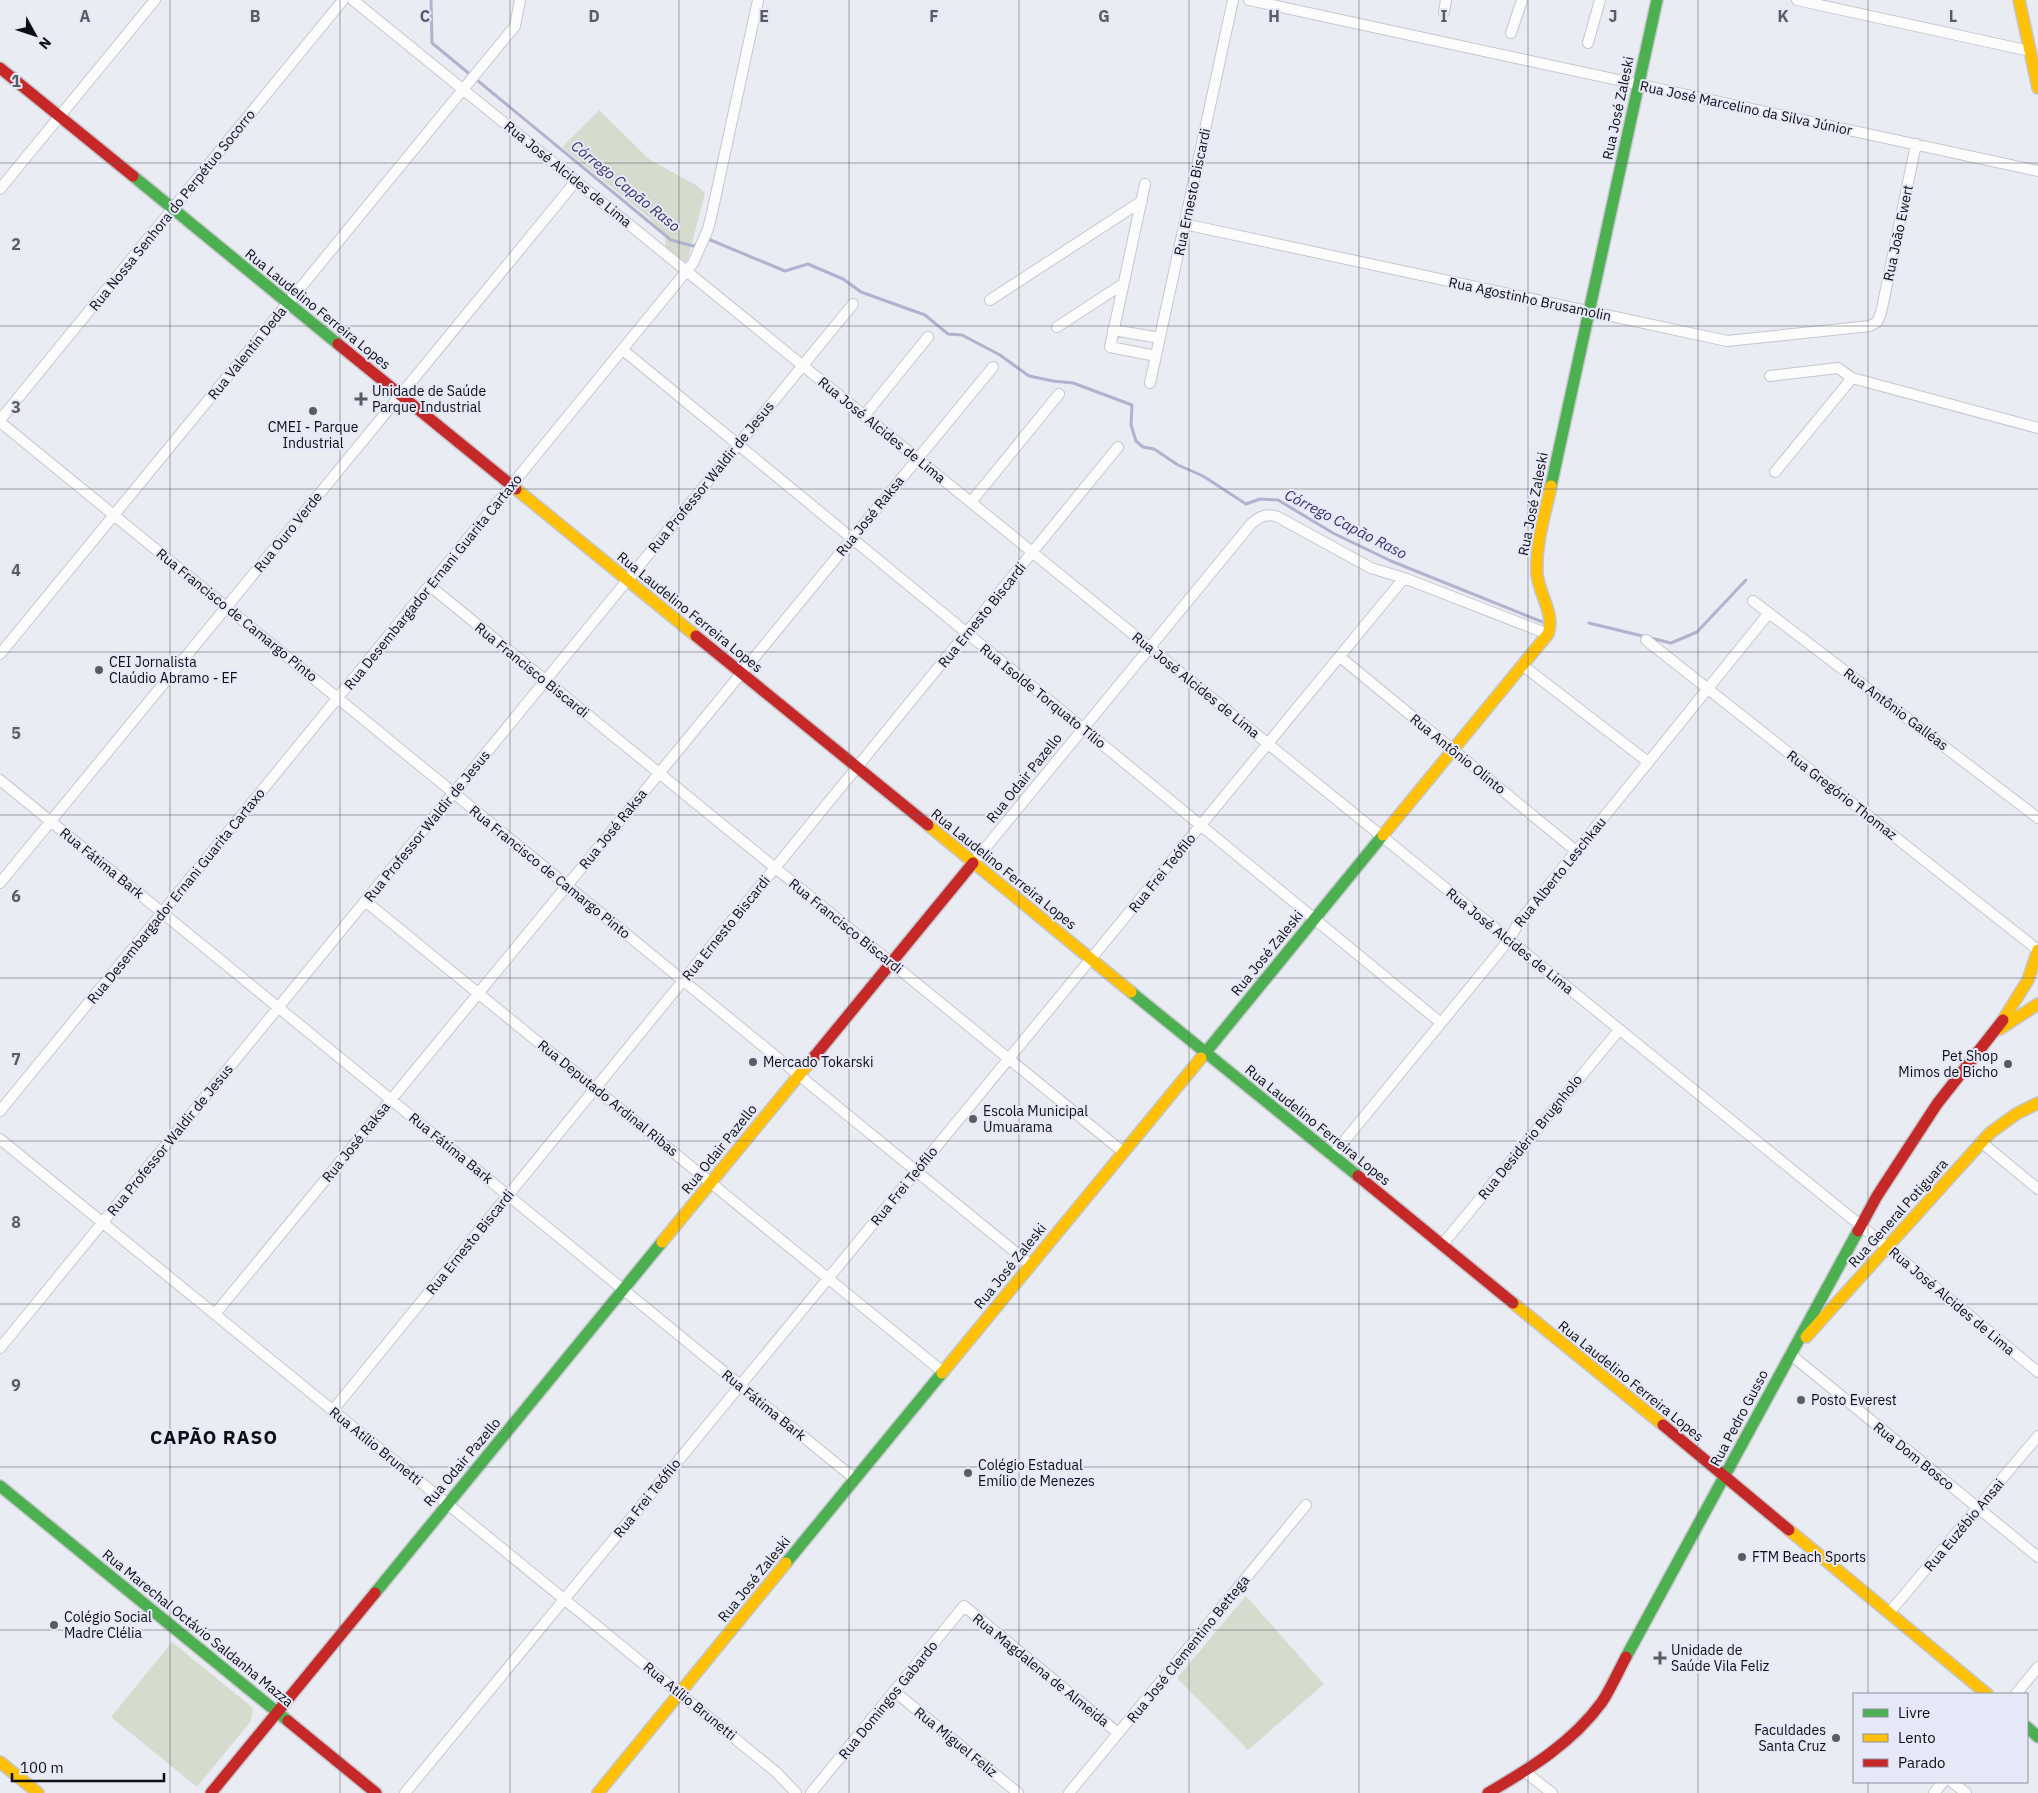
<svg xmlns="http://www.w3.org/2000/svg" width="2038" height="1793" viewBox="0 0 2038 1793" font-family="'IBM Plex Sans',sans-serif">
<rect width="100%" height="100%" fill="#eaecf4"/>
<path fill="#d5dcce" d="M599 110 650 160 696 185 705 193 687 262 666 253 665 235 648 217 562 147Z
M1246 1596 1324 1684 1248 1750 1177 1678Z
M172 1642 253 1708 251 1721 197 1787 111 1717Z"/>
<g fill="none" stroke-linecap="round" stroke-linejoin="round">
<path stroke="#afb3cd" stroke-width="3" d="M431 0 432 43 671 240 693 246 698 244
M706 240 708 239 785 271 808 264 843 279 861 292 925 315 948 334 962 335 1000 355 1029 376 1053 381 1073 383 1132 405 1131 425 1136 441 1143 447 1154 449 1178 465 1203 476 1246 504 1260 499 1278 500 1333 533 1391 561 1545 623
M1589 623 1671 643 1697 632 1746 580"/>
<defs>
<path id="street" d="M353 0 1860 1225 2038 1372
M1249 0 2038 171
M1797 0 2030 51
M1444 12 1446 0
M1511 33 1522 0
M1588 43 1600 0
M1145 184 1110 347 1156 356
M0 189 155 0
M1184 224 1727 341 1870 326 1877 322 1881 313 1916 144
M990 300 1142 201
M1057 327 1123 284
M1113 330 1160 338
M623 350 1441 1023
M1770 376 1838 368 1852 378 2038 428
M1150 383 1233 0
M864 416 928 337
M0 420 343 0
M0 422 1031 1265
M1775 472 1852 378
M971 502 1059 394
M430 586 1123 1152
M1753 601 2038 818
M1646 640 2038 950
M0 654 515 26 520 0
M1340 657 1576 851
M1522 665 1648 762
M0 780 855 1479
M973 863 1251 524C1260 516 1267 513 1278 517L1371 568 1404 578 1548 634
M0 883 576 181
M365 901 943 1372
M0 1111 693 263 708 229 712 213 758 0
M0 1139 776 1772 796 1793
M1981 1142 2038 1189
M1332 1156 1509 940 1519 922 1769 613
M1442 1245 1619 1030
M215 1314 993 367
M0 1348 853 304
M1790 1354 2038 1557
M333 1410 1118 447
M1889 1613 2038 1436
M894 1691 1018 1793
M2016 1694 2038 1667
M1525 1772 1552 1793
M1952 1782 1966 1793
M405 1793 1404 578
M811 1793 964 1606 1118 1733
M1069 1793 1306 1505
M1934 1793 1943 1782"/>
<path id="fast" d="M133 176 338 344
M1551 486 1657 0
M1131 992 1358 1176
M1201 1058 1383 835
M0 1486 288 1721
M786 1563 942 1373
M375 1593 662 1242
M1626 1657 1858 1231
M2027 1727 2038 1737"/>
<path id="slow" d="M2019 0 2038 88
M516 489 696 636
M928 825 1131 992
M1383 835 1548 634C1555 613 1539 595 1537 574 1535 545 1545 515 1551 486
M2003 1020 2028 980 2038 950
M2000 1029 2038 1004
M662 1242 809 1063
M1513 1303 1663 1425
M1806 1337 1990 1133 2016 1114 2038 1103
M942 1373 1201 1058
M1789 1530 1987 1694
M0 1762 38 1793
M598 1793 786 1563"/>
<path id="jam" d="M0 68 133 176
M338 344 516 489
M696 636 928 825
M809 1063 973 863
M1358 1176 1513 1303
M1858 1231 1877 1196 1937 1104 2003 1020
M1663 1425 1789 1530
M288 1721 376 1793
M211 1793 375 1593
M1488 1793C1531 1768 1572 1743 1602 1702 1611 1688 1618 1672 1626 1657"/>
</defs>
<use href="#street" stroke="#c5c7cd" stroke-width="12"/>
<use href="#fast" stroke="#c5c7cd" stroke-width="14"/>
<use href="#slow" stroke="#c5c7cd" stroke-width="14"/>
<use href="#jam" stroke="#c5c7cd" stroke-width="14"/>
<use href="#street" stroke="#fcfcfd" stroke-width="10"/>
<use href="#fast" stroke="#4caf50" stroke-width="11"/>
<use href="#slow" stroke="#ffc107" stroke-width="11"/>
<use href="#jam" stroke="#c62828" stroke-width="11"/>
</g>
<path fill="none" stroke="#5a5c62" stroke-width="1" stroke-opacity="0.55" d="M170 0V1793M340 0V1793M510 0V1793M679 0V1793M849 0V1793M1019 0V1793M1189 0V1793M1359 0V1793M1528 0V1793M1698 0V1793M1868 0V1694M0 163H2038M0 326H2038M0 489H2038M0 652H2038M0 815H2038M0 978H2038M0 1141H2038M0 1304H2038M0 1467H2038M0 1630H2038M1868 1782V1793"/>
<g fill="#5a5c62" stroke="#e6e8f8" stroke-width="2">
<path d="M358.5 391.5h5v5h5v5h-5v5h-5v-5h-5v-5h5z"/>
<circle cx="313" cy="411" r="5"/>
<circle cx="99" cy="670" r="5"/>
<circle cx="753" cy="1062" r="5"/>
<circle cx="2008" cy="1064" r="5"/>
<circle cx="973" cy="1119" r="5"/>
<circle cx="1801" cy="1400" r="5"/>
<circle cx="968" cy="1473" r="5"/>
<circle cx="1742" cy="1557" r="5"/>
<circle cx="54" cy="1625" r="5"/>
<path d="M1657.5 1650.5h5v5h5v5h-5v5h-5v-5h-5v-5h5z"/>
<circle cx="1836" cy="1738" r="5"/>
</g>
<g text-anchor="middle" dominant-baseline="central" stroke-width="4" stroke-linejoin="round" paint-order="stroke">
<g font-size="14" fill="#0d0e13" stroke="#e6e8f8">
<text transform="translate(1618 108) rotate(-78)">Rua José Zaleski</text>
<text transform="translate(1746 108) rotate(12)">Rua José Marcelino da Silva Júnior</text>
<text transform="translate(568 174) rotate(39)">Rua José Alcides de Lima</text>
<text transform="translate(1192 192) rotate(-78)">Rua Ernesto Biscardi</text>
<text transform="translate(172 210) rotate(-51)">Rua Nossa Senhora do Perpétuo Socorro</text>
<text transform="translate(1898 233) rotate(-78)">Rua João Ewert</text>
<text transform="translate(1530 299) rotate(12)">Rua Agostinho Brusamolin</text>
<text transform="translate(318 309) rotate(39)">Rua Laudelino Ferreira Lopes</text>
<text transform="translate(247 353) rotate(-51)">Rua Valentin Deda</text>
<text transform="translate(882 430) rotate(39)">Rua José Alcides de Lima</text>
<text transform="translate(711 477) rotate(-51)">Rua Professor Waldir de Jesus</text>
<text transform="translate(1533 504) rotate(-79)">Rua José Zaleski</text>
<text transform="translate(870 516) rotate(-51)">Rua José Raksa</text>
<text transform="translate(288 532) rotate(-51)">Rua Ouro Verde</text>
<text transform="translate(433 582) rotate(-51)">Rua Desembargador Ernani Guarita Cartaxo</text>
<text transform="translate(690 612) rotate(39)">Rua Laudelino Ferreira Lopes</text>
<text transform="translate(237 615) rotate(39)">Rua Francisco de Camargo Pinto</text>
<text transform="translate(982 615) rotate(-51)">Rua Ernesto Biscardi</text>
<text transform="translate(532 670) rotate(39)">Rua Francisco Biscardi</text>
<text transform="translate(1196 685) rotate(39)">Rua José Alcides de Lima</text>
<text transform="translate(1043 696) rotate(39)">Rua Isolde Torquato Tílio</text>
<text transform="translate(1896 709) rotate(37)">Rua Antônio Galléas</text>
<text transform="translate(1458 754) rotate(39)">Rua Antônio Olinto</text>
<text transform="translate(1024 778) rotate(-51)">Rua Odair Pazello</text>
<text transform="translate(1842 795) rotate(38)">Rua Gregório Thomaz</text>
<text transform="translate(427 826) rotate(-51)">Rua Professor Waldir de Jesus</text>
<text transform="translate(613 829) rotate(-51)">Rua José Raksa</text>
<text transform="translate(102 863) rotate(39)">Rua Fátima Bark</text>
<text transform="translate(1004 869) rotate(39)">Rua Laudelino Ferreira Lopes</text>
<text transform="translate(550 872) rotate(39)">Rua Francisco de Camargo Pinto</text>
<text transform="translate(1560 872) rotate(-51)">Rua Alberto Leschkau</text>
<text transform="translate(1162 873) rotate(-51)">Rua Frei Teófilo</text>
<text transform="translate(176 896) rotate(-51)">Rua Desembargador Ernani Guarita Cartaxo</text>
<text transform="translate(846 926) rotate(39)">Rua Francisco Biscardi</text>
<text transform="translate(726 928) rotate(-51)">Rua Ernesto Biscardi</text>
<text transform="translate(1510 941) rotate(39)">Rua José Alcides de Lima</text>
<text transform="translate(1267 953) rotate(-51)">Rua José Zaleski</text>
<text transform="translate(608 1098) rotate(39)">Rua Deputado Ardinal Ribas</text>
<text transform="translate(1318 1125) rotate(39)">Rua Laudelino Ferreira Lopes</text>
<text transform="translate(1530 1137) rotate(-51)">Rua Desidério Brugnholo</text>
<text transform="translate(170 1140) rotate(-51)">Rua Professor Waldir de Jesus</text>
<text transform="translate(356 1142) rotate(-51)">Rua José Raksa</text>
<text transform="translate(451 1148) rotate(39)">Rua Fátima Bark</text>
<text transform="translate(719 1149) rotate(-51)">Rua Odair Pazello</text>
<text transform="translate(904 1186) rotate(-51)">Rua Frei Teófilo</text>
<text transform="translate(1898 1213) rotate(-48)">Rua General Potiguara</text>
<text transform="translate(470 1242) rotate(-51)">Rua Ernesto Biscardi</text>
<text transform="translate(1010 1266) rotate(-51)">Rua José Zaleski</text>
<text transform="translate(1952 1301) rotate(40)">Rua José Alcides de Lima</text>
<text transform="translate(1631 1381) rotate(39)">Rua Laudelino Ferreira Lopes</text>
<text transform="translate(764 1405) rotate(39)">Rua Fátima Bark</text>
<text transform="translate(1739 1418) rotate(-62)">Rua Pedro Gusso</text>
<text transform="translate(376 1446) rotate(39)">Rua Atílio Brunetti</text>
<text transform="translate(1914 1456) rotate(39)">Rua Dom Bosco</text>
<text transform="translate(462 1462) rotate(-50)">Rua Odair Pazello</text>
<text transform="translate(647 1498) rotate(-51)">Rua Frei Teófilo</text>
<text transform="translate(1964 1525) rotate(-50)">Rua Euzébio Ansai</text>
<text transform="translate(754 1579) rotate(-51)">Rua José Zaleski</text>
<text transform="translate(198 1628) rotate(39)">Rua Marechal Octávio Saldanha Mazza</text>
<text transform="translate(1188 1649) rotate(-51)">Rua José Clementino Bettega</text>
<text transform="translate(1041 1670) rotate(39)">Rua Magdalena de Almeida</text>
<text transform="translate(888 1700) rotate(-51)">Rua Domingos Gabardo</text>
<text transform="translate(690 1701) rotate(39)">Rua Atílio Brunetti</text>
<text transform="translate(956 1742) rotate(39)">Rua Miguel Feliz</text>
</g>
<g font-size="14" fill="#0d0e13" stroke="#e6e8f8" text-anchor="start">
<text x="372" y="391">Unidade de Saúde<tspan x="372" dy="16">Parque Industrial</tspan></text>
<text x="313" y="427" text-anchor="middle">CMEI - Parque<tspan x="313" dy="16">Industrial</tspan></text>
<text x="109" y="662">CEI Jornalista<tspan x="109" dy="16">Claúdio Abramo - EF</tspan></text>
<text x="1998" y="1056" text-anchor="end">Pet Shop<tspan x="1998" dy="16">Mimos de Bicho</tspan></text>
<text x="763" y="1062">Mercado Tokarski</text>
<text x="983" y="1111">Escola Municipal<tspan x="983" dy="16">Umuarama</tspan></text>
<text x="1811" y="1400">Posto Everest</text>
<text x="978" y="1465">Colégio Estadual<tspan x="978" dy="16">Emílio de Menezes</tspan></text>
<text x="1752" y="1557">FTM Beach Sports</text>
<text x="64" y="1617">Colégio Social<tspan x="64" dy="16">Madre Clélia</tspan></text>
<text x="1671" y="1650">Unidade de<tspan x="1671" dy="16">Saúde Vila Feliz</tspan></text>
<text x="1826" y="1730" text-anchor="end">Faculdades<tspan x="1826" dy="16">Santa Cruz</tspan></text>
</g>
<g font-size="15" font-style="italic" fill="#313361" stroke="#e6e8f8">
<text transform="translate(626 186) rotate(39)">Córrego Capão Raso</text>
<text transform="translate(1346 524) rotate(27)">Córrego Capão Raso</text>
</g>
<g font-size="19" font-weight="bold" letter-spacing="1" fill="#0d0e13" stroke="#e6e8f8">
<text x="214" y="1437">CAPÃO RASO</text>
</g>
</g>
<g font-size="16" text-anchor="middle" font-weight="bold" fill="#5a5c62" stroke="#e6e8f8" stroke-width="4" stroke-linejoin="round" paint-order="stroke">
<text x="85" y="22">A</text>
<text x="255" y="22">B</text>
<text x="425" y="22">C</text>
<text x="594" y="22">D</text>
<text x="764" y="22">E</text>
<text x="934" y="22">F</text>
<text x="1104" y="22">G</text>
<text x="1274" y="22">H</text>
<text x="1444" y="22">I</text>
<text x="1613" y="22">J</text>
<text x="1783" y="22">K</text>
<text x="1953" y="22">L</text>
<text x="16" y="87">1</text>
<text x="16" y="250">2</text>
<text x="16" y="413">3</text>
<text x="16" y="576">4</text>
<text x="16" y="739">5</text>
<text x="16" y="902">6</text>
<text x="16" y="1065">7</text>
<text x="16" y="1228">8</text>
<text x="16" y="1391">9</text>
</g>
<rect x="1853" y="1693" width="175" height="90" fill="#e6e8f8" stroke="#8f919c"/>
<rect x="1863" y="1709" width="25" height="8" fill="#4caf50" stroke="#8f919c"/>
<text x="1898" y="1718" font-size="15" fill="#0d0e13">Livre</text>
<rect x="1863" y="1734" width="25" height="8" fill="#ffc107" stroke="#8f919c"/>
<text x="1898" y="1743" font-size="15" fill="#0d0e13">Lento</text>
<rect x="1863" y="1759" width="25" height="8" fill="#c62828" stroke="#8f919c"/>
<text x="1898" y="1768" font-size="15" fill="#0d0e13">Parado</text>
<g transform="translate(35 35) rotate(130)" stroke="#e6e8f8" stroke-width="4" paint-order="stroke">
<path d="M0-4L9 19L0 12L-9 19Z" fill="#0d0e13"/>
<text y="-8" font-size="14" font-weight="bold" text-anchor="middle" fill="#0d0e13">N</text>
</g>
<path d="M12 1773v8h152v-8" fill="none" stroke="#0d0e13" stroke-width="2.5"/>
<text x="20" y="1773" font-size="15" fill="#0d0e13" stroke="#e6e8f8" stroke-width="4" paint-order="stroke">100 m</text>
</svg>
